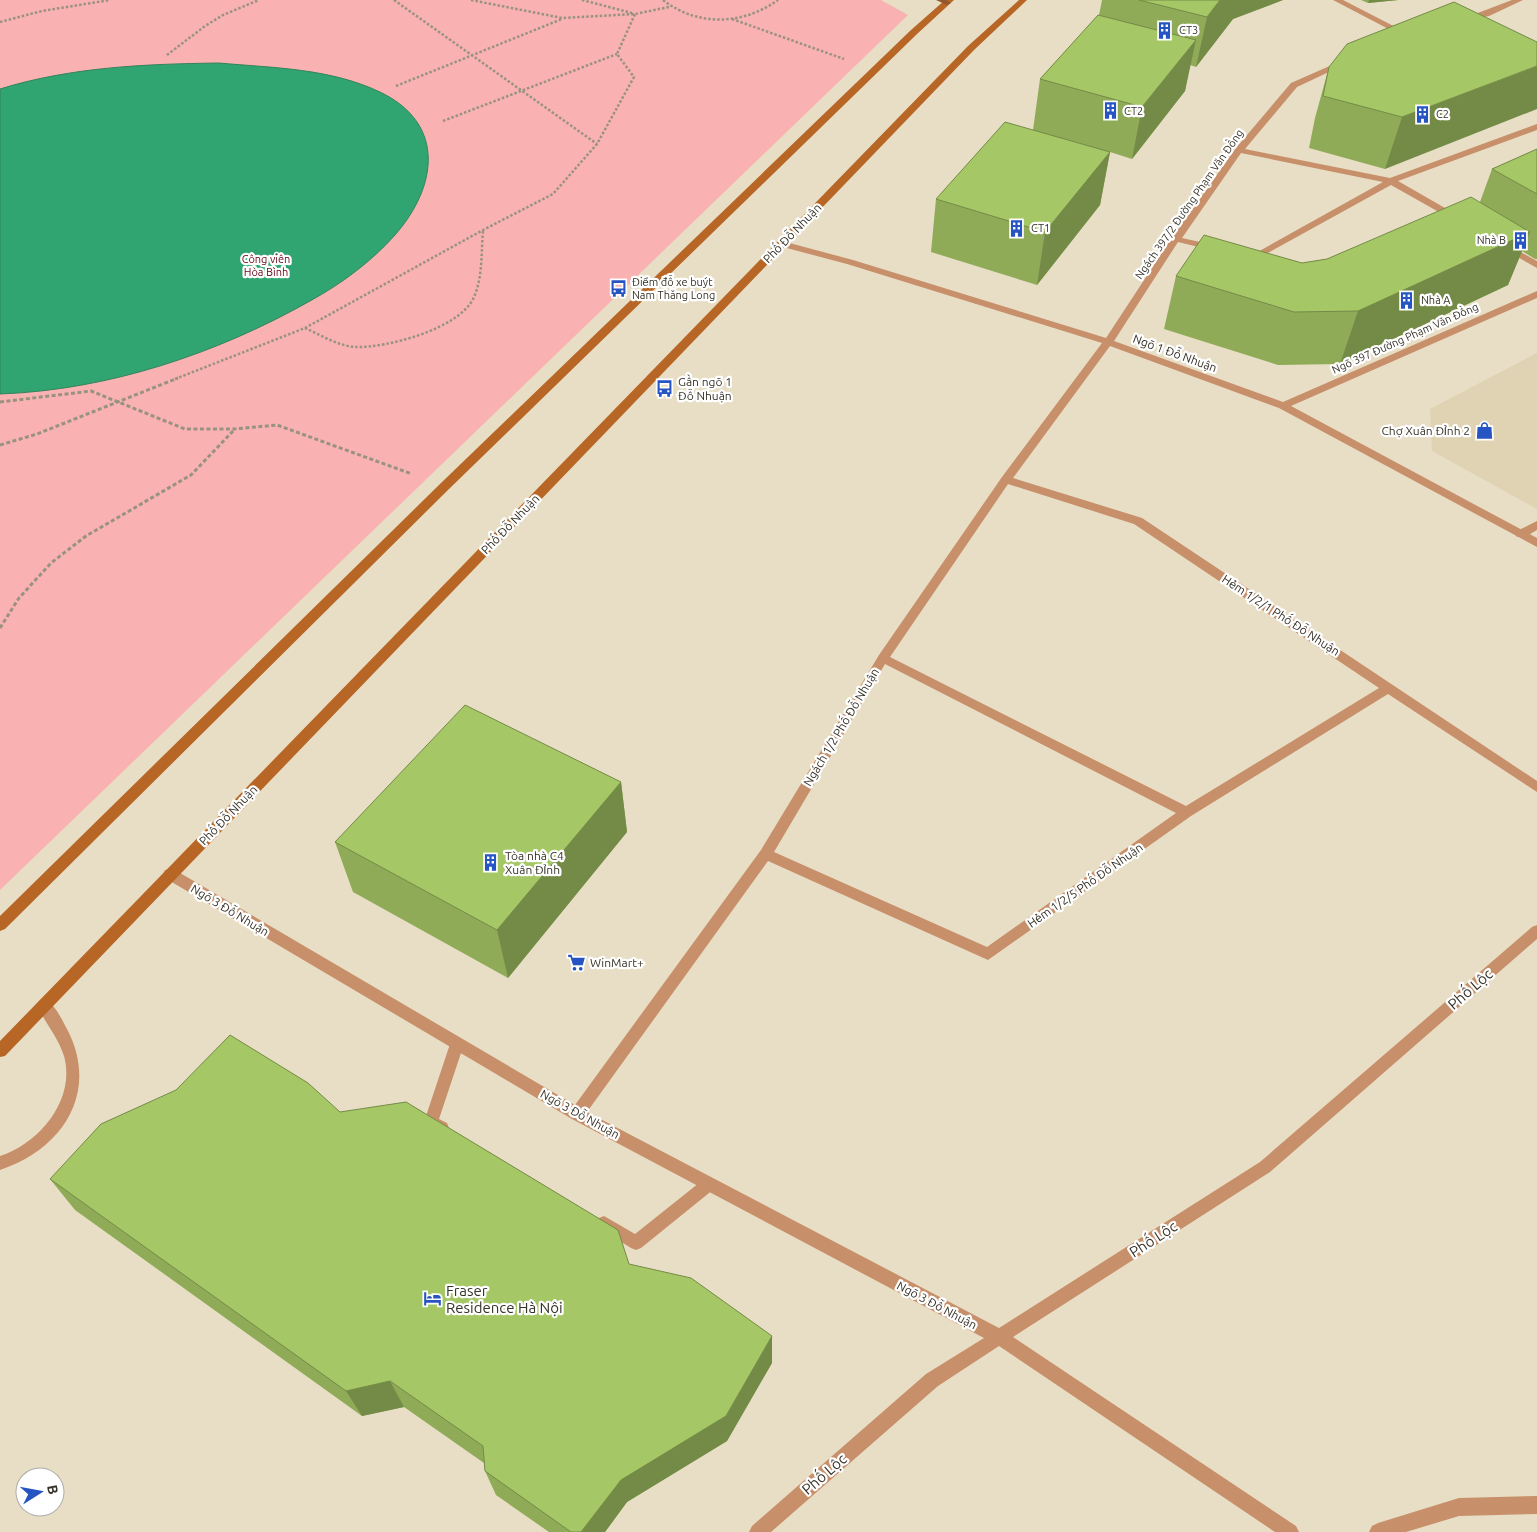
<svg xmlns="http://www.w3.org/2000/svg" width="1537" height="1532" viewBox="0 0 1537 1532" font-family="Ubuntu,sans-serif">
<rect width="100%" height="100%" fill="#e8dec5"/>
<path fill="#dfd3b3" d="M1537 353V509L1432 451 1430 409Z"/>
<path fill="#f9b2b1" d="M0 0H881L908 15 0 890Z"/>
<path fill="#31a571" stroke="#33835b" d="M219 63C273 68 331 68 382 93 446 125 437 187 395 235 371 262 341 284 310 301 216 354 108 390 0 394V89C71 67 145 64 219 63Z"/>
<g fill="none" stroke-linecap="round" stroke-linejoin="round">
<path stroke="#999280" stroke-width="2.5" stroke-dasharray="2.5 2" stroke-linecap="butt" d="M394 0 597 144
M471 0 562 18 635 14 669 7
M582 0 632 13
M663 0C698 27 743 25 778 0
M732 19 844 59
M0 22 42 11 110 0
M167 55 205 26 223 15 259 0
M396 86 562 19
M443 121 617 54
M305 328C320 335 339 346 355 347 387 348 458 329 473 299 483 279 481 253 483 231
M175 379 305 328 483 230 553 194 597 144 634 77 617 54 635 14"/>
<path stroke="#999280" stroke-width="3" stroke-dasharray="4 2.5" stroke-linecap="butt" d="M0 402 91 391 185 429H234L277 425 412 474
M0 445 37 434 178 378
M0 628 19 598 51 563 86 536 191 475 234 430"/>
<path fill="#c78f6a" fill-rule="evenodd" d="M1537 521V530L1525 537H1517L1515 534 1517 531Z
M44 999C54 1002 62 1020 67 1029 100 1092 63 1149 0 1170V1156C40 1143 76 1099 64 1056 58 1037 45 1023 37 1005L39 1001Z
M457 1038 462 1040 464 1044 439 1119 447 1123 449 1128 447 1133 442 1135 426 1127 424 1122 450 1044 452 1040Z
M709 1177 714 1179 717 1184 714 1189 641 1248 636 1250 631 1248 599 1228 596 1223 599 1218 604 1216 635 1234 704 1179Z"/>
<path fill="#c78f6a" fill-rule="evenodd" d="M1333 0H1343L1409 34 1402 36Z
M1512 0H1523L1489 16 1466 21 1462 19Z
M1341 61 1348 63 1297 87 1245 149 1390 178 1537 124V130L1398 181 1459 216V220H1453L1391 185 1255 260 1244 255 1249 252 1254 254 1383 182 1241 153 1182 238 1218 246 1220 248 1215 251 1178 242 1114 341 1283 402 1537 291V298L1291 406 1537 538V547L1279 408 1110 346 1013 478 1142 518 1537 781V792L1388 694 1191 816 988 960 768 861 587 1112 999 1328 1260 1162 1532 927 1537 925V939L1270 1172 1013 1337 1296 1526 1299 1532H1275L999 1346 938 1386 771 1532H749L752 1526 926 1374 984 1338 572 1119 165 878 163 874 165 870 170 869 175 870 575 1105 761 850 879 655 1002 477 1102 343 847 264 779 246V242L782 241 853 260 1106 338 1171 239 1236 148 1291 83ZM1008 484 1134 524 1379 688 1186 806 890 657ZM885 664 1176 813 987 947 774 852Z
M1506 244 1537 261V268L1503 249 1501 247Z
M1537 1496V1514L1459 1516 1406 1532H1369L1372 1526 1378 1523 1459 1498Z"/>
<path fill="#b76625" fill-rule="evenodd" d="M945 0H954L917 34 449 489 5 929 0 931V916L441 483 911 30Z
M1019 0H1027L974 50 5 1056 0 1057V1041L968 46Z"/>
<path fill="#92572c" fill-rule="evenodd" d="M936 0H946L951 3 947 5Z"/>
</g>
<path fill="#8fab58" d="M1102 0H1283L1233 19 1196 67 1190 65 1185 91 1132 159 1110 152 1100 205 1037 285 931 252 936 199 1033 130 1040 79 1099 15Z
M1361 0H1398L1368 3Z
M1537 42 1385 169 1309 148 1315 118 1329 67Z
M1537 149V259H1535L1522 251 1508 285 1340 364 1278 365 1164 329 1176 276 1302 263 1327 259 1480 202 1492 169Z
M621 782 627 832 508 978 353 892 335 842Z
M340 1112 629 1264 772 1363 727 1441 627 1502 605 1532H549L496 1495 485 1471 484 1463 404 1407 362 1416 75 1210 50 1179Z"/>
<path fill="#748b47" d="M1220 0H1283L1233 19 1196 67 1207 17Z
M1369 0H1398L1368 3Z
M1196 40 1185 91 1132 159 1142 107Z
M1537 66V109L1385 169 1402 117Z
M1110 152 1100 205 1037 285 1045 232Z
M1530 232 1508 285 1340 364 1358 311Z
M621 782 627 832 508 978 497 930Z
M772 1336V1363L727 1441 627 1502 605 1532H581L621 1480Z
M390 1381 404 1407 362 1416 346 1391Z"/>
<path fill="#a6c766" stroke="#748b47" d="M1139 0H1220L1207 17Z
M1454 2 1537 42V66L1402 117 1323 96 1329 67 1347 44Z
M1098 15 1196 40 1142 107 1040 79Z
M1005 122 1110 152 1045 232 936 199Z
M1537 149V194L1492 169Z
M1471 197 1530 232 1358 311 1294 312 1176 276 1204 235 1302 263 1327 259Z
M465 705 621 782 497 930 335 842Z
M230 1035 308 1083 340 1112 406 1102 618 1230 629 1264 691 1278 772 1336 726 1416 621 1480 581 1532H571L485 1471 483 1446 390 1381 346 1391 50 1179 101 1124 176 1090Z"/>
<defs>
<symbol id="building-bare" viewBox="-9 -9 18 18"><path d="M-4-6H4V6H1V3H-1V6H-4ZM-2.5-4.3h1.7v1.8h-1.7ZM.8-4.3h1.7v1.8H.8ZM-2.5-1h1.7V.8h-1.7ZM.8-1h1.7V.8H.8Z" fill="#2654c2" stroke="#fff" stroke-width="2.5" paint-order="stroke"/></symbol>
<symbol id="bus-bare" viewBox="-9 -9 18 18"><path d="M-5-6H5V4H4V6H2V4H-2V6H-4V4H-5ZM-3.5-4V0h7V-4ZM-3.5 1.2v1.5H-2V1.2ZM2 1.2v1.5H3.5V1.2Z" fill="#2654c2" stroke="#fff" stroke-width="2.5" paint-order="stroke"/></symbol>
<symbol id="shop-bare" viewBox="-9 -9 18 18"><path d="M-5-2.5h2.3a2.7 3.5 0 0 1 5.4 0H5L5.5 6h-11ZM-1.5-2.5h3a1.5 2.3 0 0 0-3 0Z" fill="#2654c2" stroke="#fff" stroke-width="2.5" paint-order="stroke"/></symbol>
<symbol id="supermarket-bare" viewBox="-9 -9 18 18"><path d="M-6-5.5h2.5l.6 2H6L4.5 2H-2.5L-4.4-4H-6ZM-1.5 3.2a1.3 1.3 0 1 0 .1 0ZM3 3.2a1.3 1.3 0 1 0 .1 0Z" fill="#2654c2" stroke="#fff" stroke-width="2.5" paint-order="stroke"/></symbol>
<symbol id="hotel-bare" viewBox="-9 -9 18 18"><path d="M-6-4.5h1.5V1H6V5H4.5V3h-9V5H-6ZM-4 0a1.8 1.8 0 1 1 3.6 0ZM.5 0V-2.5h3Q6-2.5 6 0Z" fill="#2654c2" stroke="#fff" stroke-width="2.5" paint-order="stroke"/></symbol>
</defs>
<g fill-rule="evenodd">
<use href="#building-bare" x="1152" y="18" width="25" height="25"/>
<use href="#building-bare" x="1098" y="98" width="25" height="25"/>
<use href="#building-bare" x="1410" y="102" width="25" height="25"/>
<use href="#building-bare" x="1004" y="216" width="25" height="25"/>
<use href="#building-bare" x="1508" y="228" width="25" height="25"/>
<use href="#bus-bare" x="606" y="276" width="25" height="25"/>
<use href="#building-bare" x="1394" y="288" width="25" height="25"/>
<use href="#bus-bare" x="652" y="376" width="25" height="25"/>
<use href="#shop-bare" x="1472" y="418" width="25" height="25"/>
<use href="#building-bare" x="478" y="850" width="25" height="25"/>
<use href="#supermarket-bare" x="564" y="950" width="25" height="25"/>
<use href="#hotel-bare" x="420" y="1286" width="25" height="25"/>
</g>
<g text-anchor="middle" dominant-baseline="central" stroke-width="4.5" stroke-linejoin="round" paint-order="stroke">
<g font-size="11" fill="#373329" stroke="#fff" text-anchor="start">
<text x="1179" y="30">CT3</text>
<text x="1124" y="111">CT2</text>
<text x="1436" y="114">C2</text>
<text x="1031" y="228">CT1</text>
<text x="1506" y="240" text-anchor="end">Nhà B</text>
<text x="632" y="282">Điểm đỗ xe buýt<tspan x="632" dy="13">Nam Thăng Long</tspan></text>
<text x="1421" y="300">Nhà A</text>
</g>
<g font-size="11" fill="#373329" stroke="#fff">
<text transform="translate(1189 204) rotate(-55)">Ngách 397/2 Đường Phạm Văn Đồng</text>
<text transform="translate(1405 338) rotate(-24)">Ngõ 397 Đường Phạm Văn Đồng</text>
</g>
<g font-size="11" fill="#690719" stroke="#fff">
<text x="266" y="259">Công viên<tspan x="266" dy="13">Hòa Bình</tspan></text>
</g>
<g font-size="12" fill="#373329" stroke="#fff">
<text transform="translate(792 233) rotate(-46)">Phố Đỗ Nhuận</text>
<text transform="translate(1175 353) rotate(20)">Ngõ 1 Đỗ Nhuận</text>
<text transform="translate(510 524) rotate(-46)">Phố Đỗ Nhuận</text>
<text transform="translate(1281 615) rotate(33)">Hẻm 1/2/1 Phố Đỗ Nhuận</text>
<text transform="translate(841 727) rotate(-59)">Ngách 1/2 Phố Đỗ Nhuận</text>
<text transform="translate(228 815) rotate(-46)">Phố Đỗ Nhuận</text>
<text transform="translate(1085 885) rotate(-35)">Hẻm 1/2/5 Phố Đỗ Nhuận</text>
<text transform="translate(230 910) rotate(31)">Ngõ 3 Đỗ Nhuận</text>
<text transform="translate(580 1114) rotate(29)">Ngõ 3 Đỗ Nhuận</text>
<text transform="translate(937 1305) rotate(28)">Ngõ 3 Đỗ Nhuận</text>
</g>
<g font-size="12" fill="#373329" stroke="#fff" text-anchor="start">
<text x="678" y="381">Gần ngõ 1<tspan x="678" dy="14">Đỗ Nhuận</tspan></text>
<text x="1470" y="430" text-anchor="end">Chợ Xuân Đỉnh 2</text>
<text x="505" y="855">Tòa nhà C4<tspan x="505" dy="14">Xuân Đỉnh</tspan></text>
<text x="590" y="962">WinMart+</text>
</g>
<g font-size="15" fill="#373329" stroke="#fff">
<text transform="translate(1470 989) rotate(-41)">Phố Lộc</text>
<text transform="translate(1153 1239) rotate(-33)">Phố Lộc</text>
<text transform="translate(824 1474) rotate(-41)">Phố Lộc</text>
</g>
<g font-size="15" fill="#373329" stroke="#fff" text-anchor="start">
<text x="446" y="1290">Fraser<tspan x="446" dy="17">Residence Hà Nội</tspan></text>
</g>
</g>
<g transform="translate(40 1492) rotate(79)"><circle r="24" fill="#ffffff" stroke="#afada9"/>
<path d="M0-4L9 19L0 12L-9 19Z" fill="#2654c2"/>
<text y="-8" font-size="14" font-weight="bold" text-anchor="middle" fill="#373329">B</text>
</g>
</svg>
